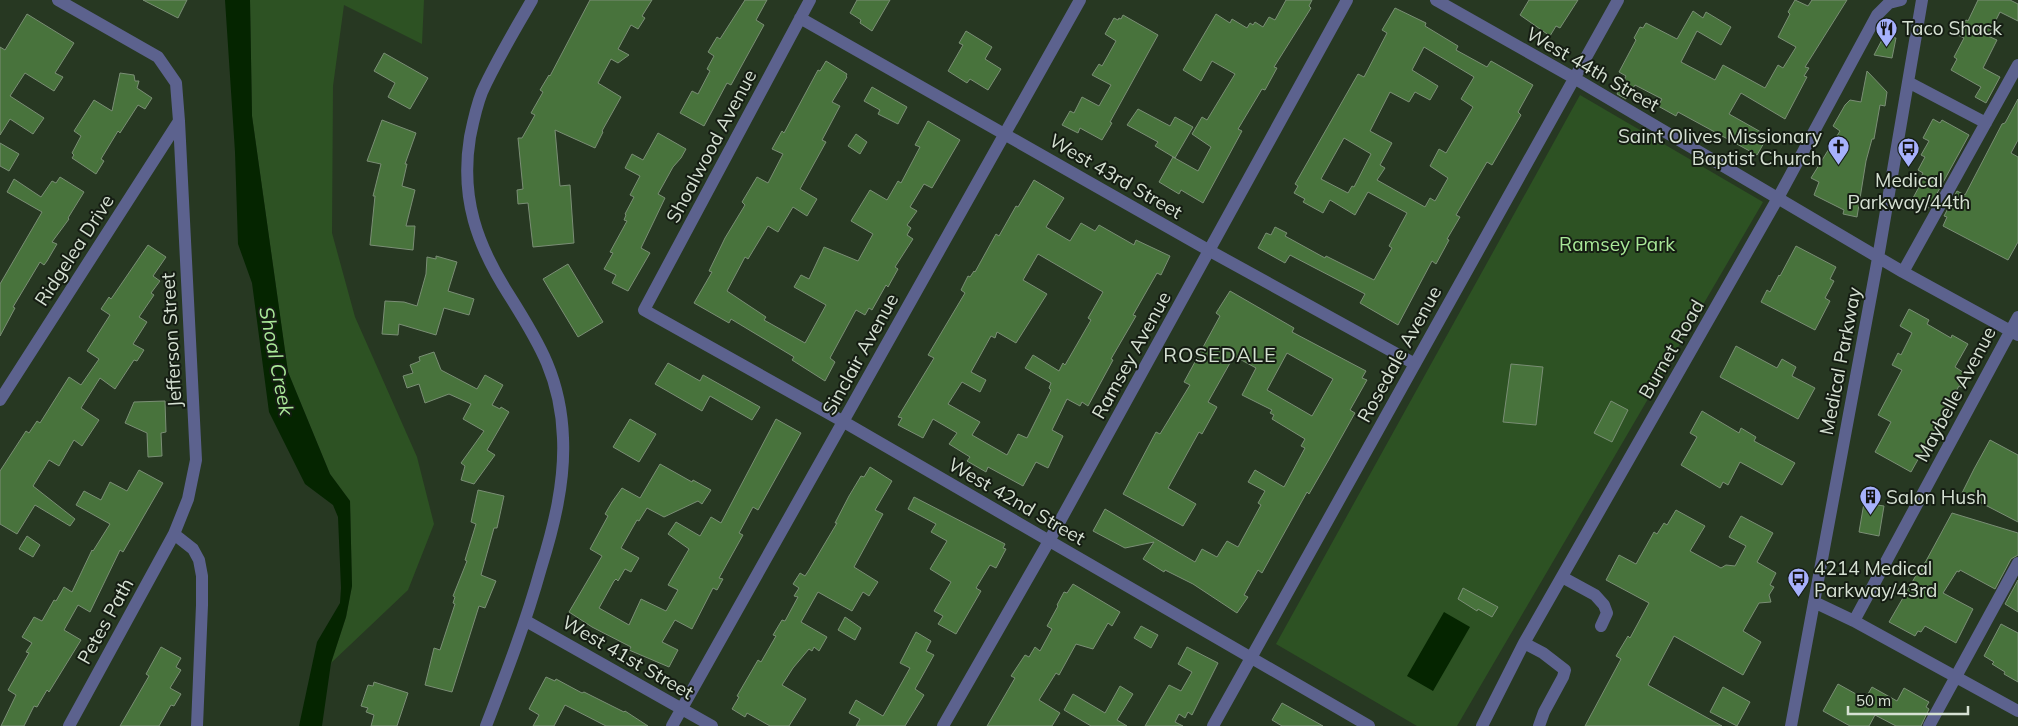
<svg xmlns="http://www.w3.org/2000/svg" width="2018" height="726" viewBox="0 0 2018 726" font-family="Mulish,sans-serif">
<rect width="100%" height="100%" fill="#273822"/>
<path fill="#2d5223" d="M250 0H424L422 44 344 5 333 86 332 233 355 317 417 457 434 524 408 590 331 663 346 617 352 586 350 501 330 474 288 372 252 116Z
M1580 95 1763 202 1457 726H1417L1276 644Z"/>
<path fill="#052500" d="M225 0H250L252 116 288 372 330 474 350 501 352 586 346 617 331 663 322 726H299L317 642 340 603 341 588 338 517 333 505 305 484 269 412 252 283 238 244 235 152Z
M1444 612 1470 627 1433 691 1407 676Z"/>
<path fill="#48733c" stroke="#7a8e75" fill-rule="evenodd" d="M143 0H187L178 18Z
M590 0H652L642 16 645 18 638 29 631 25 618 49 629 55 618 63 611 59 598 83 621 97 602 131 603 132 595 148 555 130 560 186 570 185 574 243 533 247 528 203 518 204 517 190 523 189 518 138H522L535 115 531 113 543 92 540 90 549 75 550 76Z
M745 0H767L756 20 764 25 731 85 727 83 704 126 680 113 692 91 698 94 710 71 707 69 714 56 708 52 717 37 720 39Z
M857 0H890L872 31 860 23 861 20 850 13Z
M1286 0H1312L1309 6 1311 8 1274 67 1277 68 1265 90 1262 89 1238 129 1242 131 1203 203 1181 190 1179 194 1159 182 1173 157 1198 171 1211 147 1192 134 1202 117 1207 120 1235 74 1212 61 1201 81 1183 70 1216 14 1230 23 1232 19 1247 28 1250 23 1253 25 1255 22 1263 27 1269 17 1275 20Z
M1529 0H1578L1560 28 1556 26 1550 36 1520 15Z
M1795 0 1808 6 1812 0H1847L1805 67 1809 68 1804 76 1807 77 1785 119 1741 93 1729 114 1768 136 1757 155 1678 112 1676 116 1658 106 1662 99 1635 85 1626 99 1617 94 1626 76 1619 72 1636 40 1634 38 1640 27 1643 28 1646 23 1677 39 1693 11 1703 18 1706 12 1731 27 1721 45 1697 31 1681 62 1715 80 1723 65 1765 88 1778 65 1783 68 1796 47 1778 37 1790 14 1788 12Z
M1978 0H2010L2018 4V21L2000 12 1988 36 1997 40 1983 68 2000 77 1986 103 1975 97 1981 87 1951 70 1957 59 1954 57 1964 38 1958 35 1966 20 1968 21Z
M1395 8 1426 23 1425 26 1458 46 1456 50 1487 67 1491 61 1533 85 1518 112 1521 115 1492 165 1487 162 1456 215 1460 217 1447 239 1449 240 1436 264 1432 261 1398 325 1360 303 1365 294 1290 255 1285 263 1258 248 1266 233 1271 235 1275 227 1287 233 1285 236 1325 258 1326 256 1374 280 1392 248 1389 246 1407 213 1368 192 1355 215 1330 200 1323 213 1303 202 1305 199 1294 193 1298 186 1295 184 1358 74 1364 77 1387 33 1382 30ZM1424 47 1474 77 1461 99 1473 107 1446 153 1439 149 1430 166 1448 178 1435 201 1430 198 1425 207 1377 180 1385 168 1380 165 1392 143 1370 131 1390 92 1409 102 1415 92 1430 100 1438 86 1412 70ZM1344 138 1371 154 1354 187 1352 186 1348 193 1321 179Z
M27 14 74 43 55 73 63 77 54 91 25 73 10 96 44 118 33 134 10 119 0 135V47L5 50Z
M1123 15 1158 35 1110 122 1112 123 1102 140 1080 128 1078 133 1062 125 1070 111 1074 113 1082 97 1099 106 1111 85 1092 75 1099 64 1102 66 1116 41 1105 34 1114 18 1118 20 1119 18 1121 19Z
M966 31 992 47 985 59 1001 69 988 90 970 79 967 83 948 71 963 45 959 43Z
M1884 36 1896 38 1892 58 1874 55Z
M384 53 428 78 410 109 388 97 395 83 374 71Z
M826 61 847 74 846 76 847 77 832 102 840 106 822 140 826 142 800 189 817 199 807 216 793 207 778 232 768 226 748 259 745 257 727 291 766 317 764 320 805 343 826 305 794 287 801 275 809 279 824 247 858 261 873 234 851 221 870 190 887 200 898 181 901 183 920 147 915 145 928 121 960 140 932 188 924 184 910 207 917 211 907 225 911 228 907 235 913 239 895 267 898 269 888 287 886 285 872 310 869 308 865 315 856 310 830 358 835 362 825 381 792 360 794 357 731 319 729 323 694 303 712 272 709 271 725 238 745 205 742 202 757 177 768 183 783 154 772 149 782 131 784 133 818 70 820 71Z
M1867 71 1887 92 1885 106 1880 105 1874 139H1872L1866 161 1857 217 1843 214 1844 210 1814 195 1819 182 1811 178 1840 131 1833 126 1845 105 1850 100 1861 102Z
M120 73 134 75 135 81H139L137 88 152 98 145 109 138 105 120 133 118 131 101 159 104 161 96 174 72 158 74 155 72 153 81 136 74 131 94 100 112 111Z
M872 87 907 107 898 124 878 114 880 110 864 101Z
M2018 99V140L2011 153 2018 157V242L2008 260 1943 226 1947 217 1944 216 1957 191 1965 195 2002 124 2005 123Z
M1138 109 1170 126 1175 117 1193 127 1175 158 1155 146 1158 142 1127 125Z
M1933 119 1940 123 1942 120 1969 135 1929 208 1913 198 1920 185 1917 184 1923 173 1918 170 1925 157 1921 155 1929 141 1923 138Z
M382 120 416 133 405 164H407L402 186 415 190 406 226H415L413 250 370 245 375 196H373L381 164 367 161Z
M658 133 686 149 681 158 673 167 658 194 665 198 641 248 650 253 628 291 612 283 616 275 604 269 613 253 610 252 627 221 624 220 626 215 625 214 634 197 630 195 640 176 625 168 632 154 643 160Z
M856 134 867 142 860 154 848 146Z
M0 143 19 154 9 171 0 166Z
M60 177 84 192 68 218 69 219 52 242 57 244 47 261 44 265 40 262 13 307 15 308 0 336V284L42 212 7 192 14 179 41 197 52 181 56 183Z
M1034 180 1064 198 1046 227 1070 241 1081 223 1095 231 1099 225 1134 245 1136 240 1170 256 1161 275 1157 273 1133 315 1136 316 1111 359 1113 360 1088 406 1082 402 1080 406 1067 399 1052 430 1063 436 1048 468 1036 462 1023 486 988 467 986 472 967 461 970 457 949 444 957 433 933 419 923 438 898 425 902 418 898 417 934 358 928 355 965 293 961 290 968 276 970 277 974 271 975 272 996 234 999 236 1016 206 1018 207ZM1038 254 1103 292 1088 318 1091 320 1065 365 1063 363 1059 371 1033 355 1025 368 1051 383 1049 388 1051 390 1027 438 1018 434 1007 455 972 435 980 422 948 404 962 382 980 392 986 380 971 372 991 336 995 338 997 332 1016 343 1047 294 1023 280Z
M148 245 166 257 153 276 160 281 151 293 154 295 139 317 147 322 133 344 144 350 137 361 134 360 115 389 100 378 81 408 99 420 82 446 74 440 59 466 49 460 33 486 75 519 70 526 35 505 17 534 0 524V471L26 431 29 433 37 421 40 423 69 377 81 385 99 359 87 351 110 315 101 309 109 297 111 299Z
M1796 246 1836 267 1830 279 1834 281 1825 298 1830 301 1815 330 1761 302 1767 290 1770 292 1779 275 1780 276Z
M436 256 457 262 448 291 474 299 469 315 444 308 436 335 399 324 398 335 382 334 385 301 404 302 417 306 426 274 427 257 436 259Z
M568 264 603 322 578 337 543 279Z
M1230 291 1294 328 1292 332 1366 371 1362 378 1367 380 1350 410 1355 413 1328 461 1309 494 1307 492 1262 573 1258 570 1244 595 1248 597 1237 613 1193 584 1165 570 1164 572 1143 559 1154 542 1125 548 1093 531 1105 509 1195 562 1202 549 1217 557 1227 541 1238 547 1261 505 1258 503 1265 491 1248 482 1255 470 1284 487 1305 448 1301 446 1305 439 1272 419 1274 415 1270 413 1272 410 1242 395 1256 368 1234 356 1208 402 1217 407 1202 434 1199 432 1168 488 1196 504 1183 526 1123 494 1156 432 1160 434 1190 385 1184 382 1220 316 1216 313ZM1287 353 1333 379 1312 416 1267 390Z
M1909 309 1929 320 1927 324 1951 338 1952 335 1968 344 1955 367 1969 376 1963 388 1959 386 1911 472 1875 452 1891 422 1878 415 1902 370 1892 365 1898 353 1901 355 1912 333 1900 326Z
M1736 346 1777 368 1782 359 1796 367 1792 376 1815 388 1798 419 1720 377Z
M434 352 441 370 477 389 485 375 503 385 492 405 500 409 501 407 509 412 487 450 495 455 474 484 461 480 465 466 461 463 484 431 463 419 471 404 449 394 425 403 419 384 407 388 403 376 413 373 410 365 420 361 419 357Z
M668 363 700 381 703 375 760 407 752 420 710 396 702 411 655 384Z
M1511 364 1543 367 1536 425 1503 422Z
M165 401 166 432 161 433 162 456 148 457 147 433 125 423 134 402Z
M1611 401 1628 410 1612 442 1594 433Z
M1702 411 1739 433 1741 428 1756 437 1754 441 1795 463 1782 485 1740 462 1728 485 1723 482 1720 488 1681 465 1697 437 1690 433Z
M630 419 656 434 639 462 613 447Z
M776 419 801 433 758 510 753 507 739 533 743 535 719 578 723 579 717 590 713 588 692 629 675 620 662 642 678 650 669 667 629 650 631 647 592 627 569 612 602 556 590 549 608 516 605 514 612 502 622 488 640 498 660 464 692 482 693 480 711 490 702 504 698 501 664 517 647 508 639 521 637 520 621 548 639 558 631 572 625 569 618 581 616 579 614 581 599 608 629 625 641 599 666 611 678 590 668 585 689 549 668 534 676 522 700 536 711 517 721 523Z
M1990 440 2018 455V522L1962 493 1974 469Z
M870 467 892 481 875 510 883 514 854 567 878 582 869 596 863 592 852 611 818 592 801 622 827 637 819 651 814 647 812 651 809 649 793 668 782 685 806 699 789 726H770L747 713 745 717 732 709 739 697 737 696 758 660 761 662 776 636 773 635 782 620 785 621 798 597 794 596 799 588 793 584 800 573 805 576 809 570 837 523H835L849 496 861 476 864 477Z
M139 470 163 483 123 552 120 550 90 612 78 605 64 630 81 640 49 692 47 690 37 707 34 706 24 726H1L16 695 8 690 29 653 26 652 32 643 22 637 34 617 42 621 54 600 56 601 64 587 72 592 92 550 93 551 110 524 76 505 84 491 101 500 110 482 127 491Z
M478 490 504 496 497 528H494L481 575 496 581 485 608 479 606 452 692 425 685 434 648 440 650 455 604 453 603 455 597 453 596 467 561 465 560 476 524 471 522Z
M914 497 1005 544 1003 548 1006 549 996 568 990 565 976 588 981 591 956 634 938 624 943 616 934 611 951 582 930 569 947 541 931 532 936 524 908 509Z
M1864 503 1884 506 1879 536 1859 532Z
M1676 510 1705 526 1690 551 1721 568 1726 565 1735 566 1746 546 1729 537 1741 516 1773 533 1757 562 1776 573 1770 585 1774 587 1769 595 1771 602 1759 603 1743 631 1761 642 1743 675 1674 636 1648 685 1722 726H1585L1621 659 1616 656 1628 636 1630 638 1649 603 1606 580 1619 555 1636 564 1654 532 1657 534 1664 523 1667 525Z
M1952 513 2018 533V555L2011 559 1995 589 1960 570 1959 572 1957 571 1943 593 1973 609 1956 643 1925 626 1921 632 1918 631 1915 636 1889 622 1918 572 1926 561Z
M27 536 40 545 33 557 19 549Z
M2018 580V612L2005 604Z
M1073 584 1120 612 1112 626 1108 623 1093 649 1076 644 1059 675 1056 673 1039 700 1060 713 1052 726H987L1015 678 1011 676 1025 655 1029 657 1035 647 1040 651 1052 629 1047 626 1058 606 1057 605 1064 592 1067 593Z
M1463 588 1498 607 1492 617 1478 609 1477 611 1458 599Z
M845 617 861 628 855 640 838 630Z
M2001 624 2018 633V682L2004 674 2005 672 1992 664 1994 662 1984 656Z
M1141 626 1158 635 1151 648 1134 638Z
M916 632 931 641 926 651 934 655 915 689 924 695 905 726H856L860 719 849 713 856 700 883 716 910 668 900 663Z
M161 647 181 658 176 667 181 670 170 688 181 694 174 706 171 705 159 726H120L149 676 146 674Z
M1187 647 1218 663 1192 715 1188 712 1185 718 1179 714 1175 722 1183 726H1145L1169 685 1181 691 1192 672 1178 664Z
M546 677 555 681 556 679 582 693 584 692 624 712 625 711 648 726H606L565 705 554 726H533L539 715 529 709Z
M374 682 408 693 397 726H371L374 715 366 712 368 708 361 706 368 685 373 686Z
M1838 684 1865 699 1872 687 1897 701 1904 688 1929 702 1926 707 1929 709 1921 726H1896L1875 715 1869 726H1850L1823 711Z
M1120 686 1133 694 1117 720 1127 726H1091L1064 710 1073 694 1105 713Z
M1723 687 1750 702 1737 726 1710 712Z
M1282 703 1323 726H1282L1272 720Z"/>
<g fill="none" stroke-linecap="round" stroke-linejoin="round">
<path stroke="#5c628e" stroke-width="12" d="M58 0 158 57 176 83 179 121 196 460 188 499 174 534 69 726
M810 0 644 310 844 422 1369 726
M1436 0 1574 78 1903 272 2018 335
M800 18 1210 251 1415 364
M1908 82 1986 123
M1903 272 2018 65
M0 400 179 121
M174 534 193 549 199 560 202 576V605L197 726
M1562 577 1595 595 1604 605 1607 613 1601 626
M1814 602 1854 621 2018 711
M526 621 712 726
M1854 621 2018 317
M1524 643 1543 653 1565 670 1563 677 1544 712 1539 726
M486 726C506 674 526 622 541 568 554 526 565 482 563 438 561 379 540 344 509 295 477 245 460 198 470 137 473 122 476 107 482 92 496 61 515 30 532 0
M672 726 1080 0
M943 726 1049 541 1347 0
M1213 726 1618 0
M1482 726 1524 643 1778 198 1877 15 1889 3 1901 0
M1791 726 1878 258 1922 0
M1929 726 2018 563"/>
</g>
<defs>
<symbol id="restaurant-pin" viewBox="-11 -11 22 30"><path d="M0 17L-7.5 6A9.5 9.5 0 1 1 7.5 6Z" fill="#a6b1fc" stroke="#151d13"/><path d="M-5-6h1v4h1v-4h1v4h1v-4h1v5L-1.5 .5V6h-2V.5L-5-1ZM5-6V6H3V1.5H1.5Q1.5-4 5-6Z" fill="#111"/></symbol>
<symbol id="church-pin" viewBox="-11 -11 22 30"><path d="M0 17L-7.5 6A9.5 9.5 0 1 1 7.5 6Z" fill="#a6b1fc" stroke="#151d13"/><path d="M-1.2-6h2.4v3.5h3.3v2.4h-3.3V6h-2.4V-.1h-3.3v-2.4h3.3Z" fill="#111"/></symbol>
<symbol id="bus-pin" viewBox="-11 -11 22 30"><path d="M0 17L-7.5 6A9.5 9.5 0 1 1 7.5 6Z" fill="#a6b1fc" stroke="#151d13"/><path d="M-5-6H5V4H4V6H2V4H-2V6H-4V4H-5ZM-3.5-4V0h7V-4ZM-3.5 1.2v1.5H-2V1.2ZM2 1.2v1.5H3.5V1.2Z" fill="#111"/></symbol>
<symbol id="building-pin" viewBox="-11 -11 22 30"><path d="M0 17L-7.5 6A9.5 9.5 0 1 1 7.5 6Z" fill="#a6b1fc" stroke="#151d13"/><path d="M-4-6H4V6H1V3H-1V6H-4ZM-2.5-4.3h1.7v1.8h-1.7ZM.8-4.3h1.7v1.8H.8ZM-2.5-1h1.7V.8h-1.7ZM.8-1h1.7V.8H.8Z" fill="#111"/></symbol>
</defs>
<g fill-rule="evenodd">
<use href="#restaurant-pin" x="1874" y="16" width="25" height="34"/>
<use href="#church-pin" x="1826" y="134" width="25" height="34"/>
<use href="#bus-pin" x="1896" y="136" width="25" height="34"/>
<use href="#building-pin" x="1858" y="484" width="25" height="34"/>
<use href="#bus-pin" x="1786" y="566" width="25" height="34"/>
</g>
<g text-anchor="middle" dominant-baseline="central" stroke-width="4" stroke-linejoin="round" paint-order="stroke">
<g font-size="19" fill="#d6e1d3" stroke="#151d13" text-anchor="start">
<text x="1902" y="28">Taco Shack</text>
<text x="1822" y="136" text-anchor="end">Saint Olives Missionary<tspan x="1822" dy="22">Baptist Church</tspan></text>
<text x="1909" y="180" text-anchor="middle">Medical<tspan x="1909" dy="22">Parkway/44th</tspan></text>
<text x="1886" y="497">Salon Hush</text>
<text x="1814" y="568">4214 Medical<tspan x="1814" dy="22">Parkway/43rd</tspan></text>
</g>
<g font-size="19" fill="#d6e1d3" stroke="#151d13">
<text transform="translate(1593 69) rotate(30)">West 44th Street</text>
<text transform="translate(711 146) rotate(-62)">Shoalwood Avenue</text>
<text transform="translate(1116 176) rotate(30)">West 43rd Street</text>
<text transform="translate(74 250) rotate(-57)">Ridgelea Drive</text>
<text transform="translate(171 340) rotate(-93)">Jefferson Street</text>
<text transform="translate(1671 349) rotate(-60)">Burnet Road</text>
<text transform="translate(860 354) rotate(-61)">Sinclair Avenue</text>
<text transform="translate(1399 354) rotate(-61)">Rosedale Avenue</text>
<text transform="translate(1131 355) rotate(-61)">Ramsey Avenue</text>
<text transform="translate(1840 361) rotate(-79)">Medical Parkway</text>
<text transform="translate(1955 394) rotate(-62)">Maybelle Avenue</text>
<text transform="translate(1017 501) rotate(30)">West 42nd Street</text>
<text transform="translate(105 621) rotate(-61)">Petes Path</text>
<text transform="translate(628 657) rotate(30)">West 41st Street</text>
</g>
<g font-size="19" fill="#a9e898" stroke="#151d13">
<text x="1617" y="244">Ramsey Park</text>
</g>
<g font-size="20" letter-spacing="1" fill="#d6e1d3" stroke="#151d13">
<text x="1220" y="354">ROSEDALE</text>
</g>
<g font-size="20" font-style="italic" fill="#aae999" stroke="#151d13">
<text transform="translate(277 361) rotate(79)">Shoal Creek</text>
</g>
</g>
<path d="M1848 706v8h120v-8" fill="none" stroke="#d6e1d3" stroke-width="2.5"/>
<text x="1856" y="706" font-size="15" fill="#d6e1d3" stroke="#151d13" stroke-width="4" paint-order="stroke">50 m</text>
</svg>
